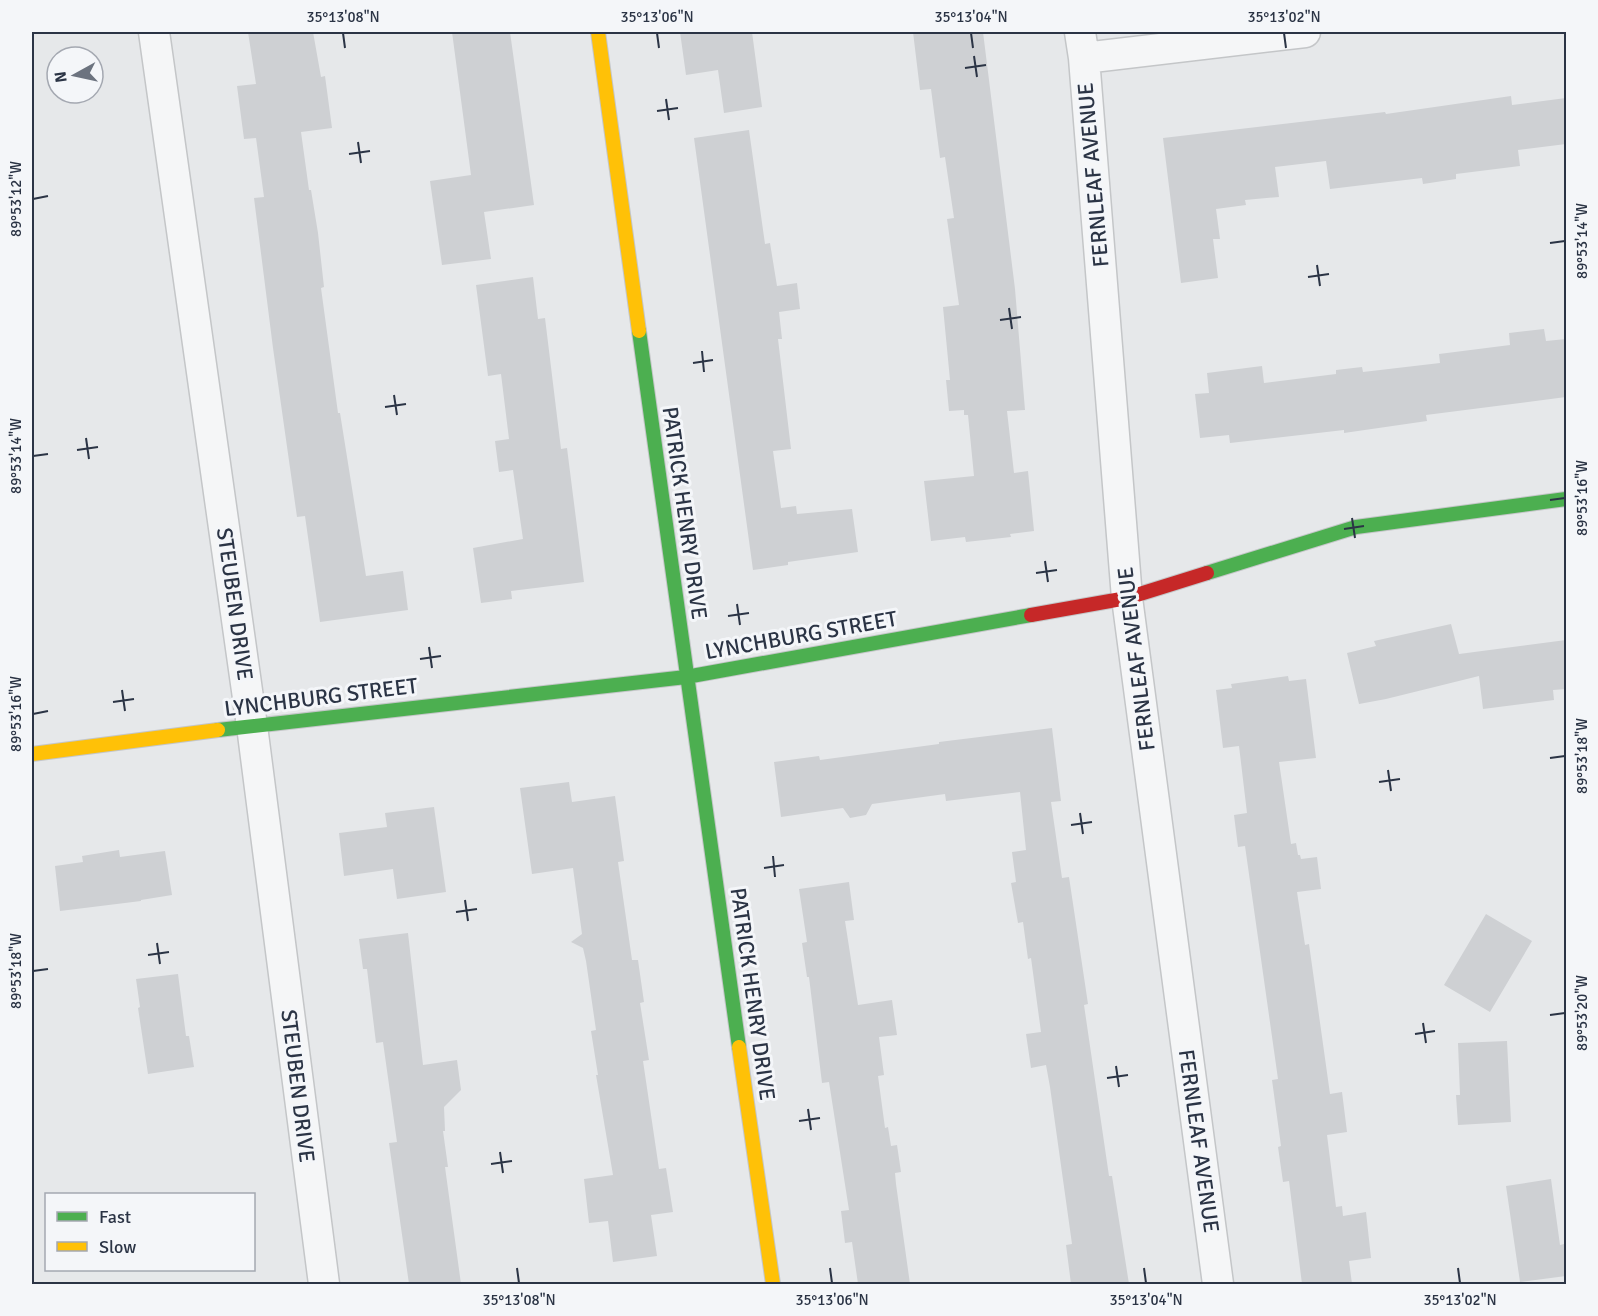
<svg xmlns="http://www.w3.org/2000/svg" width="1598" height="1316" viewBox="0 0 1598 1316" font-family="Signika,sans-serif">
<rect width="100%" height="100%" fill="#e6e8ea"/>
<path fill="#ced0d3" d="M248 32H313L321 77 325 76 332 128 301 132 309 190H311L318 233 324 287 321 288 338 413H340L366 576 403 571 408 610 320 622 305 516 297 517 273 348 254 198 264 197 256 138 244 139 237 86 256 84Z
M452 32H510L534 205 484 212 491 259 442 265 430 181 471 175Z
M680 32H752L762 107 724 113 718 70 686 75Z
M913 32H983L1015 289 1025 410 1007 411 1014 473 1028 471 1034 531 1010 534 1011 537 966 542 965 537 931 541 924 481 974 476 968 415H964V410L949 411 946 380H950L943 307 959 305 947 219 954 218 945 157 940 158 931 89 920 90Z
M1511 96 1512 105 1566 98V144L1518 150 1520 166 1456 174V179L1423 184 1422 178 1330 189 1326 161 1275 167 1279 197 1245 200 1246 205 1216 209 1220 239H1213L1218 278 1181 283 1163 138 1385 112 1386 114Z
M749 130 765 244 770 243 777 286 797 283 800 309 779 312 782 339H778L791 449 773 451 781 508 796 506 797 514 852 509 858 552 788 562V565L753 570 694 138Z
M533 277 538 319 545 318 561 449 567 448 584 582 511 591 512 599 481 603 473 548 523 539 513 470 499 472 495 441 509 439 501 374 488 376 476 285Z
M1544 329 1546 341 1566 339V397L1426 415 1427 421 1344 433V430L1230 443 1229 435 1200 438 1195 394 1209 393 1207 373 1262 366 1264 383 1336 374V370L1362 367 1363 372 1440 363 1439 354 1510 345 1509 333Z
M1451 624 1459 654 1566 640V689L1553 690 1554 700 1483 709 1479 676 1386 699 1359 704 1347 653 1376 646 1374 641Z
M1288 676 1289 681 1306 679 1316 758 1279 762 1291 844 1296 843 1298 855H1300L1301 859 1317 857 1321 889 1297 892 1305 945 1309 944 1330 1094 1342 1092 1347 1132 1327 1135 1336 1207 1342 1206 1343 1216 1366 1212 1371 1258 1349 1261 1352 1284H1302L1289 1181 1283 1182 1278 1147 1281 1146 1272 1080 1278 1079 1245 846 1238 847 1234 815 1247 813 1239 746 1223 748 1216 690 1232 688 1231 684Z
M1052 728 1061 801 1051 802 1062 878 1069 877 1088 1004 1084 1005 1109 1176H1112L1129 1284H1071L1066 1245 1072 1244 1050 1087 1046 1065 1031 1068 1026 1034 1041 1032 1031 958 1028 959 1023 922 1018 923 1011 883 1016 882 1012 852 1026 850 1020 792 946 801 945 794 872 804 866 815 850 818 843 808 781 817 774 762 819 756 820 760 939 744V742Z
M569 782 572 802 615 796 624 861 618 862 632 960H638L644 1002 640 1003 649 1060 643 1061 659 1169 666 1168 673 1212 651 1215 657 1256 613 1262 608 1221 589 1223 584 1179 613 1175 596 1075H598L591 1031 596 1030 586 961 583 948 571 942 582 934 573 868 532 874 520 788Z
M434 807 446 892 397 899 393 869 344 876 339 833 387 827 385 813Z
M119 850 120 857 165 851 172 895 141 900V901L60 911 55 866 83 862 82 856Z
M849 882 854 920 845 921 858 1005 892 1000 897 1035 879 1037 884 1075 878 1076 885 1128 888 1127 891 1146 897 1145 901 1172 895 1173 896 1184 910 1284H858L852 1242 845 1243 841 1211 849 1210 829 1082 822 1083 809 977H807L802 943 807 942 799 889Z
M1486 914 1532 941 1490 1012 1444 985Z
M408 933 423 1065 457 1060 461 1090 444 1107 445 1131H443L448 1167H445L461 1284H409L389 1143 397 1142 383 1042 376 1043 367 969H363L359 939Z
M178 974 186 1036H189L194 1067 148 1074 138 1008 140 1007 136 979Z
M1507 1041 1511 1122 1458 1125 1456 1095H1460L1458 1043Z
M1551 1179 1560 1245 1564 1244 1566 1258V1276L1520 1282 1506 1186Z"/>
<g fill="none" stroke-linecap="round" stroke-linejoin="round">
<defs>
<path id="street" d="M154 32 252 726 324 1284
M1080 32 1084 58 1127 598 1218 1284
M1084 58 1305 32"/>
<path id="fast" d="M639 331 739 1047
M1207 573 1356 527 1566 499
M218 730 686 677 1031 615"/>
<path id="slow" d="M598 32 639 331
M32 754 218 730
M739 1047 773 1284"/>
<path id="jam" d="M1031 615 1127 598 1207 573"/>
</defs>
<use href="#street" stroke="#c4c6c8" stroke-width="33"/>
<use href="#fast" stroke="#c4c6c8" stroke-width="16"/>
<use href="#slow" stroke="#c4c6c8" stroke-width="16"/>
<use href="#jam" stroke="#c4c6c8" stroke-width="16"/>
<use href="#street" stroke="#f5f6f7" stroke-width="30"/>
<use href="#fast" stroke="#4caf50" stroke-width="14"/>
<use href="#slow" stroke="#ffc107" stroke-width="14"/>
<use href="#jam" stroke="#c62828" stroke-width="14"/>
</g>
<path fill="none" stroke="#2b3445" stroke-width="2" d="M343 33 345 48M657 33 659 48M971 33 973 48M1284 33 1286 48M974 56 977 77M965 68 986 65M666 99 669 120M657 111 678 108M358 142 361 163M349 154 370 151M33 199 48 196M1550 243 1565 241M1317 265 1320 286M1308 277 1329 274M1009 308 1012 329M1000 320 1021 317M702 351 704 372M693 363 713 360M394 395 397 415M385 407 406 404M86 438 89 459M77 450 98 447M33 456 48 454M1550 500 1565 498M1352 518 1355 538M1344 529 1364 526M1045 561 1048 582M1036 573 1057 570M737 604 740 625M728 616 749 613M429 647 432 668M420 659 441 656M122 690 125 711M113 702 134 699M33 714 48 711M1550 758 1565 756M1388 770 1391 791M1379 782 1400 779M1080 813 1083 834M1071 825 1092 822M773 856 775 877M764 868 784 865M465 900 468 921M456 912 477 909M157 943 160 964M148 955 169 952M33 971 48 969M1550 1015 1565 1013M1423 1023 1426 1043M1415 1034 1435 1031M1116 1066 1119 1087M1107 1078 1128 1075M808 1109 811 1130M799 1121 820 1118M500 1152 503 1173M491 1164 512 1161M517 1268 519 1283M830 1268 832 1283M1144 1268 1146 1283M1458 1268 1460 1283"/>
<g text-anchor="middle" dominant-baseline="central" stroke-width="6" stroke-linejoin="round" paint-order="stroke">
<g font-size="22" fill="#2b3445" stroke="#f4f6f9">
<text transform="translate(1093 175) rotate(-95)">FERNLEAF AVENUE</text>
<text transform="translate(685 513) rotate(82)">PATRICK HENRY DRIVE</text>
<text transform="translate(235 604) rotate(82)">STEUBEN DRIVE</text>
<text transform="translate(801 635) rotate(-10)">LYNCHBURG STREET</text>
<text transform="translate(1136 659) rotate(-97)">FERNLEAF AVENUE</text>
<text transform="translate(321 697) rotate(-7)">LYNCHBURG STREET</text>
<text transform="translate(753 994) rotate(82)">PATRICK HENRY DRIVE</text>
<text transform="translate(298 1086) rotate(83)">STEUBEN DRIVE</text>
<text transform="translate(1199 1141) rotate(82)">FERNLEAF AVENUE</text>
</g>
</g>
<rect width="1598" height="1316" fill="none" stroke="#f4f6f9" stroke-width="66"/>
<rect x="45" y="1193" width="210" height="78" fill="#f4f6f9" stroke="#a4a8b1" stroke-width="1.5"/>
<rect x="57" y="1212" width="30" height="9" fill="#4caf50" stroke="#a4a8b1" stroke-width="1.5"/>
<text x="99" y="1223" font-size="18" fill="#2b3445">Fast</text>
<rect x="57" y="1242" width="30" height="9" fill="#ffc107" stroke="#a4a8b1" stroke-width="1.5"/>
<text x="99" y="1253" font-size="18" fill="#2b3445">Slow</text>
<g transform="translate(75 75) rotate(262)"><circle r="28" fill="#f4f6f9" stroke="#a4a8b1" stroke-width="1.5"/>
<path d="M0-4.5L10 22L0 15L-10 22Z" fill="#6c737f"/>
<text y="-9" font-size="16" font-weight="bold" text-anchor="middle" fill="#2b3445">N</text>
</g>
<rect x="33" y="33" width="1532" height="1250" fill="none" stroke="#2b3445" stroke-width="2"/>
<g font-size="15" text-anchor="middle" fill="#2b3445">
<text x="343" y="22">35°13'08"N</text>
<text x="657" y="22">35°13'06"N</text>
<text x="971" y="22">35°13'04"N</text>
<text x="1284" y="22">35°13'02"N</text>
<text transform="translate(16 199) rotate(-90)" y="5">89°53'12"W</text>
<text transform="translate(1582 241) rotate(-90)" y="5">89°53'14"W</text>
<text transform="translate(16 456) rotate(-90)" y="5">89°53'14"W</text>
<text transform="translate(1582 498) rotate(-90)" y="5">89°53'16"W</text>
<text transform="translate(16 714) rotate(-90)" y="5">89°53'16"W</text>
<text transform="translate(1582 756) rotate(-90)" y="5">89°53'18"W</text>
<text transform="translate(16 971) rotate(-90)" y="5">89°53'18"W</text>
<text transform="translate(1582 1013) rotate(-90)" y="5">89°53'20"W</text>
<text x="519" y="1305">35°13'08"N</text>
<text x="832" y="1305">35°13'06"N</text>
<text x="1146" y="1305">35°13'04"N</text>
<text x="1460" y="1305">35°13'02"N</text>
</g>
</svg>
